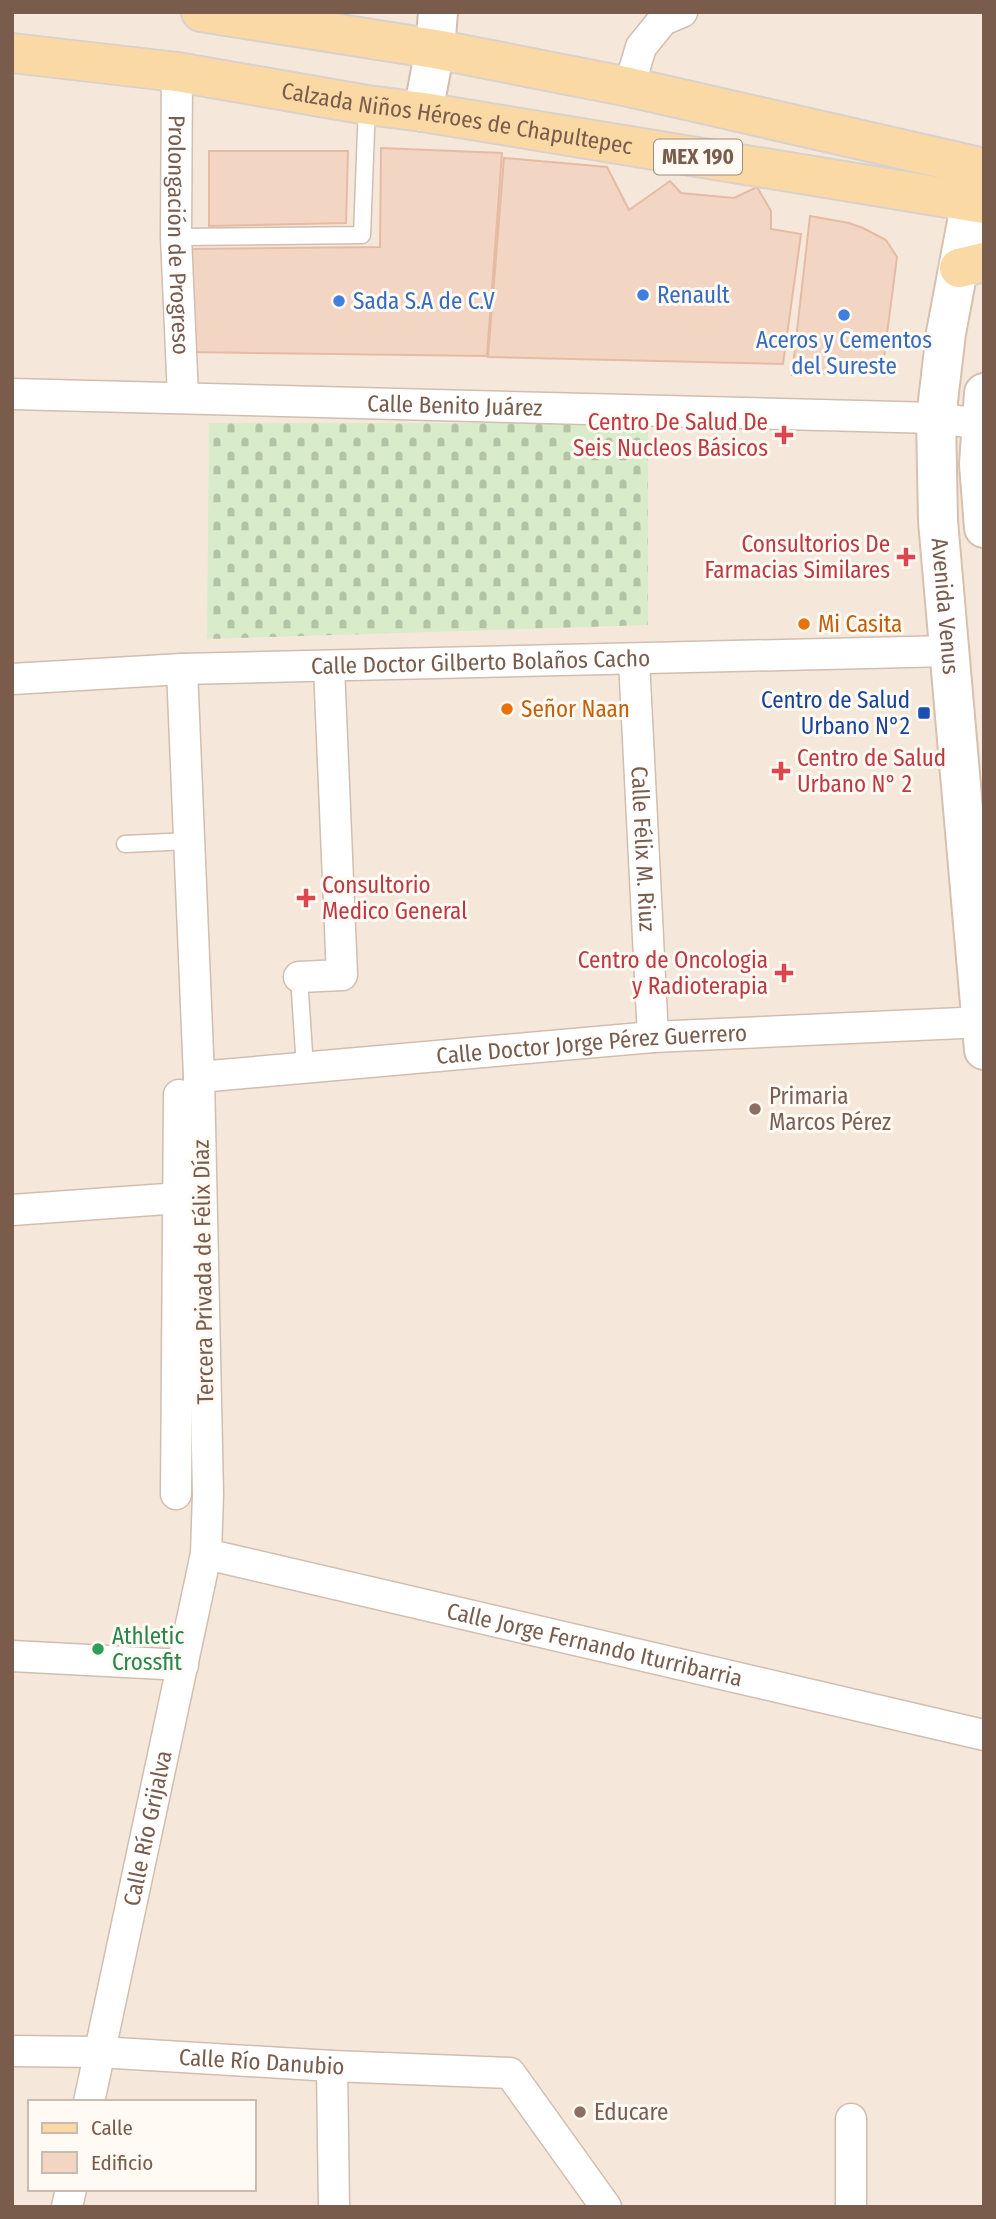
<svg xmlns="http://www.w3.org/2000/svg" width="996" height="2219" viewBox="0 0 996 2219" font-family="'Fira Sans Condensed',sans-serif">
<defs>
<pattern id="cemetery-stones" width="16" height="16" patternUnits="userSpaceOnUse" patternTransform="scale(1.75)"><rect width="16" height="16" fill="#d8ecc9"/><path d="M2 7V4a2 2 0 0 1 4 0v3zM10 15v-3a2 2 0 0 1 4 0v3z" fill="#b4c2a5"/></pattern>
</defs>
<rect width="100%" height="100%" fill="#fdf6ec"/>
<path fill="#f5e8da" fill-rule="evenodd" d="M12 12H984V2207H12ZM30 2102H254V2189H30Z"/>
<path fill="url(#cemetery-stones)" d="M209 423H648V625L207 639Z"/>
<path fill="#f3d5c3" stroke="#e6bba3" stroke-width="2" d="M381 148 502 153 487 356 186 352 188 249 380 247Z
M209 151H348L346 223 209 226Z
M504 158 607 167 629 210 670 181 681 193 734 198 757 187 771 211V229L801 234 783 364 488 357Z
M810 216 849 223 863 228 886 240 897 257 882 372 792 375Z"/>
<g fill="none" stroke-linecap="round" stroke-linejoin="round">
<defs>
<path id="service" d="M176 237 362 235 367 105
M125 844 189 841
M299 977 305 1068"/>
<g id="minor">
<path id="s1" d="M177 72 176 237 183 397"/>
<path d="M629 87 641 47 663 20 682 12"/>
<path id="s2" d="M12 394 936 418 982 424"/>
<path id="s3" d="M634 660 653 1037"/>
<path id="s4" d="M12 679 182 669 950 651"/>
<path d="M299 977 342 975 329 667"/>
<path id="s5" d="M199 1077 653 1037 984 1022"/>
<path d="M12 1210 180 1198"/>
<path d="M176 1494 179 1095"/>
<path id="s6" d="M206 1554 984 1735"/>
<path d="M12 1656 183 1665"/>
<path id="s7" d="M12 2051 99 2052 332 2066 510 2073 606 2207"/>
<path d="M332 2066 334 2207"/>
<path id="s8" d="M89 2102 206 1554 208 1494 199 1077 182 669"/>
<path d="M67 2207 71 2189"/>
<path d="M851 2207V2119"/>
</g>
<path id="tertiary" d="M423 112 435 49 438 12"/>
<g id="secondary">
<path id="s9" d="M977 169 946 333 936 418 938 521 984 1050"/>
<path d="M984 393 979 464 984 528"/>
</g>
<g id="primary">
<path d="M201 12 435 49 629 87 984 168"/>
<path id="s10" d="M12 53 177 72 367 105 423 112 984 204"/>
<path d="M959 268 984 262"/>
</g>
</defs>
<use href="#service" stroke="#d1beb0" stroke-width="19"/>
<use href="#minor" stroke="#d1beb0" stroke-width="33"/>
<use href="#tertiary" stroke="#d1beb0" stroke-width="42"/>
<use href="#secondary" stroke="#d6c0b0" stroke-width="42"/>
<use href="#primary" stroke="#dad1cd" stroke-width="42"/>
<use href="#service" stroke="#fff" stroke-width="16"/>
<use href="#minor" stroke="#fff" stroke-width="30"/>
<use href="#tertiary" stroke="#fff" stroke-width="38"/>
<use href="#secondary" stroke="#fff" stroke-width="38"/>
<use href="#primary" stroke="#fbd9a5" stroke-width="38"/>
</g>
<g fill="#3f7fe0" stroke="#fffaf3" stroke-width="2.5">
<circle cx="643" cy="295" r="7"/>
<circle cx="339" cy="301" r="7"/>
<circle cx="844" cy="315" r="7"/>
</g>
<g fill="#e0444e" stroke="#fffaf3" stroke-width="2.5">
<path d="M780.5 424.5h7v7h7v7h-7v7h-7v-7h-7v-7h7z"/>
<path d="M902.5 546.5h7v7h7v7h-7v7h-7v-7h-7v-7h7z"/>
<path d="M777.5 760.5h7v7h7v7h-7v7h-7v-7h-7v-7h7z"/>
<path d="M302.5 887.5h7v7h7v7h-7v7h-7v-7h-7v-7h7z"/>
<path d="M780.5 962.5h7v7h7v7h-7v7h-7v-7h-7v-7h7z"/>
</g>
<g fill="#e8710a" stroke="#fffaf3" stroke-width="2.5">
<circle cx="804" cy="624" r="7"/>
<circle cx="507" cy="709" r="7"/>
</g>
<rect fill="#1a4fb4" stroke="#fffaf3" stroke-width="2.5" x="917" y="706" width="14" height="14" rx="3.5"/>
<g fill="#8d6e63" stroke="#fffaf3" stroke-width="2.5">
<circle cx="755" cy="1109" r="7"/>
<circle cx="580" cy="2112" r="7"/>
</g>
<circle fill="#2e9e5b" stroke="#fffaf3" stroke-width="2.5" cx="98" cy="1649" r="7"/>
<g text-anchor="middle" dominant-baseline="central" stroke-width="6" stroke-linejoin="round" paint-order="stroke">
<rect fill="#fffaf3" stroke="#a28b7f" stroke-width="2" x="654" y="139.5" width="88" height="35" rx="5"/>
<g font-size="21" font-weight="bold" fill="#7a5c4d">
<text x="698" y="157">MEX 190</text>
</g>
<g font-size="23" fill="#7a5c4d" stroke="#fffaf3">
<text stroke="none"><textPath href="#s10" startOffset="450">Calzada Niños Héroes de Chapultepec</textPath></text>
<text stroke="none"><textPath href="#s1" startOffset="163">Prolongación de Progreso</textPath></text>
<text stroke="none"><textPath href="#s2" startOffset="443">Calle Benito Juárez</textPath></text>
<text stroke="none"><textPath href="#s9" startOffset="441">Avenida Venus</textPath></text>
<text stroke="none"><textPath href="#s4" startOffset="469">Calle Doctor Gilberto Bolaños Cacho</textPath></text>
<text stroke="none"><textPath href="#s3" startOffset="189">Calle Félix M. Riuz</textPath></text>
<text stroke="none"><textPath href="#s5" startOffset="394">Calle Doctor Jorge Pérez Guerrero</textPath></text>
<text transform="translate(203 1272) rotate(-91)">Tercera Privada de Félix Díaz</text>
<text stroke="none"><textPath href="#s6" startOffset="399">Calle Jorge Fernando Iturribarria</textPath></text>
<text stroke="none"><textPath href="#s8" startOffset="280">Calle Río Grijalva</textPath></text>
<text stroke="none"><textPath href="#s7" startOffset="250">Calle Río Danubio</textPath></text>
</g>
<g font-size="23" fill="#366cbe" stroke="#fffaf3" text-anchor="start">
<text x="657" y="295">Renault</text>
<text x="353" y="301">Sada S.A de C.V</text>
<text x="844" y="340" text-anchor="middle">Aceros y Cementos<tspan x="844" dy="26">del Sureste</tspan></text>
</g>
<g font-size="23" fill="#be3a42" stroke="#fffaf3" text-anchor="end">
<text x="768" y="422">Centro De Salud De<tspan x="768" dy="26">Seis Nucleos Básicos</tspan></text>
<text x="890" y="544">Consultorios De<tspan x="890" dy="26">Farmacias Similares</tspan></text>
<text x="797" y="758" text-anchor="start">Centro de Salud<tspan x="797" dy="26">Urbano N° 2</tspan></text>
<text x="322" y="885" text-anchor="start">Consultorio<tspan x="322" dy="26">Medico General</tspan></text>
<text x="768" y="960">Centro de Oncologia<tspan x="768" dy="26">y Radioterapia</tspan></text>
</g>
<g font-size="23" fill="#c56008" stroke="#fffaf3" text-anchor="start">
<text x="818" y="624">Mi Casita</text>
<text x="521" y="709">Señor Naan</text>
</g>
<g font-size="23" fill="#164399" stroke="#fffaf3" text-anchor="end">
<text x="910" y="700">Centro de Salud<tspan x="910" dy="26">Urbano N°2</tspan></text>
</g>
<g font-size="23" fill="#785e54" stroke="#fffaf3" text-anchor="start">
<text x="769" y="1096">Primaria<tspan x="769" dy="26">Marcos Pérez</tspan></text>
<text x="594" y="2112">Educare</text>
</g>
<g font-size="23" fill="#27864d" stroke="#fffaf3" text-anchor="start">
<text x="112" y="1636">Athletic<tspan x="112" dy="26">Crossfit</tspan></text>
</g>
</g>
<rect width="996" height="2219" fill="none" stroke="#7a5c4d" stroke-width="28"/>
<rect x="28" y="2100" width="228" height="91" fill="#fffaf3" stroke="#cabbb1" stroke-width="2"/>
<rect x="42" y="2123" width="35" height="10" fill="#fbd9a5" stroke="#cabbb1" stroke-width="2"/>
<text x="91" y="2135" font-size="21" fill="#7a5c4d">Calle</text>
<rect x="42" y="2152" width="35" height="21" fill="#f3d5c3" stroke="#cabbb1" stroke-width="2"/>
<text x="91" y="2170" font-size="21" fill="#7a5c4d">Edificio</text>
</svg>
